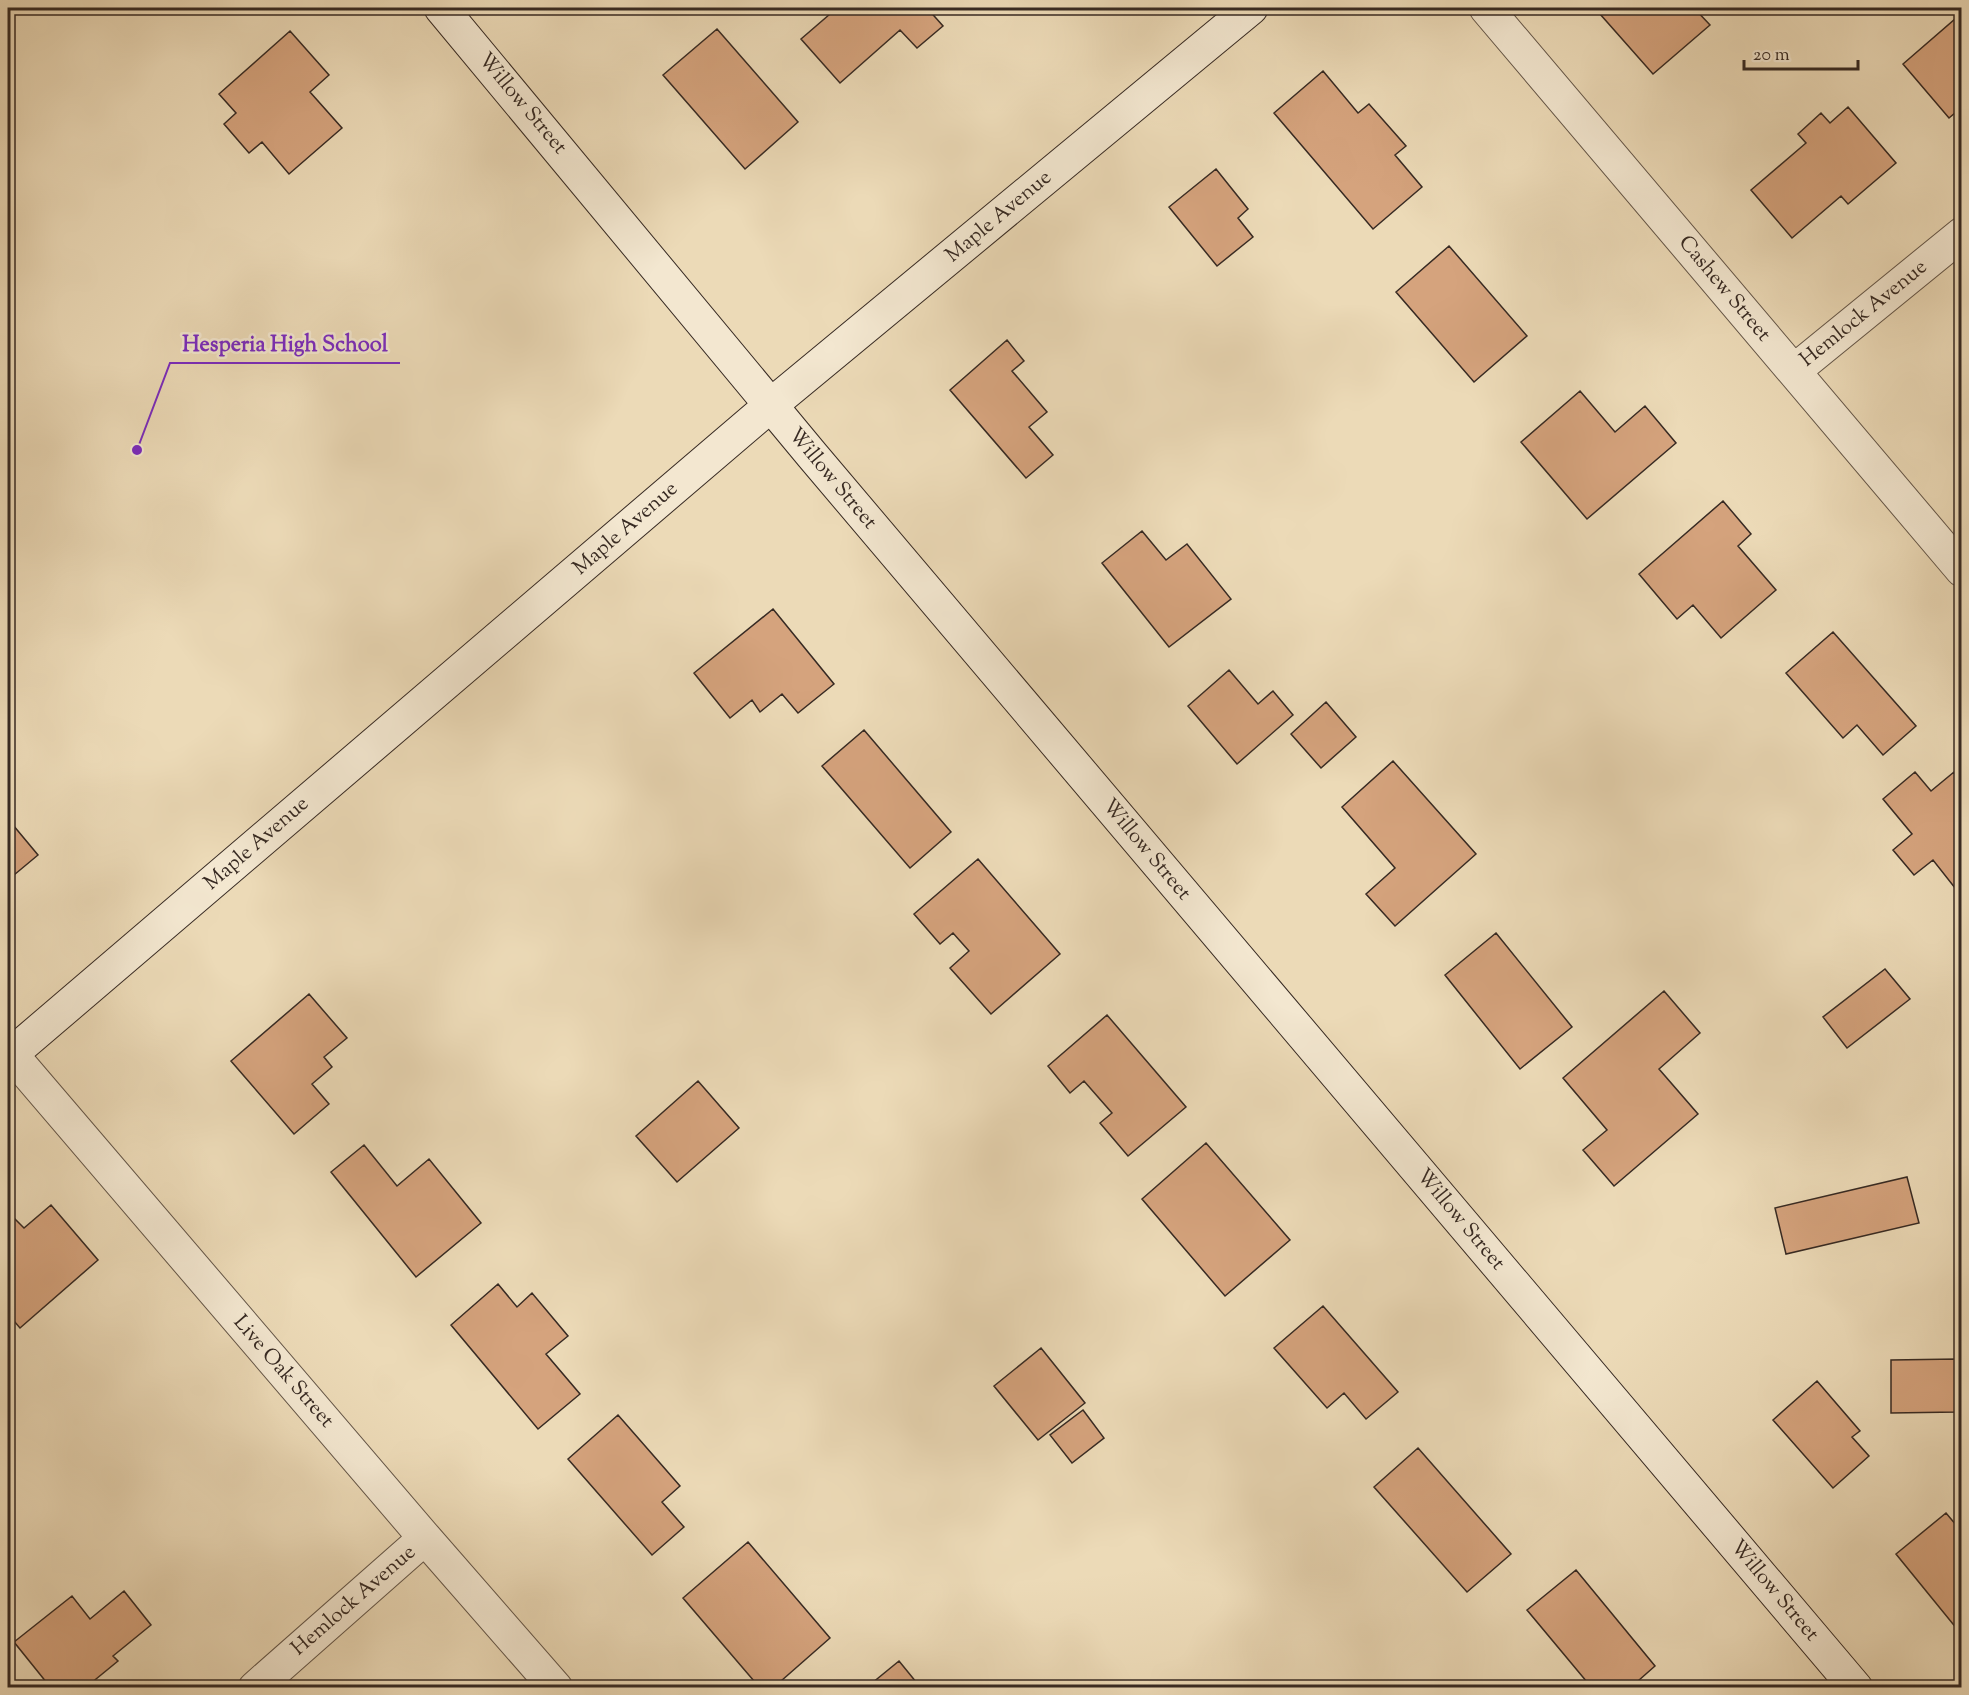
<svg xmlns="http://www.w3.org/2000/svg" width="1969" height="1695" viewBox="0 0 1969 1695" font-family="'Sorts Mill Goudy',serif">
<rect width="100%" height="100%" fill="#ecdab7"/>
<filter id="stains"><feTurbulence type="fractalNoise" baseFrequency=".00333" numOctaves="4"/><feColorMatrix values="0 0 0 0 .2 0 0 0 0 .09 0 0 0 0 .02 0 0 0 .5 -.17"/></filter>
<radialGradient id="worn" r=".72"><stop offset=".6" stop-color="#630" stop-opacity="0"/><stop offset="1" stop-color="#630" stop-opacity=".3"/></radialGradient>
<path fill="#d5a37d" stroke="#372a23" stroke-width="1.5" d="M837 8H927L943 26 917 48 900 30 840 83 801 39Z
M1607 8H1694L1710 25 1653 74 1600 14Z
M1962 13V107L1949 118 1903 64Z
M717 29 798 122 745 169 663 75Z
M290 31 329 75 310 92 342 128 289 174 262 142 249 153 224 124 236 113 219 94Z
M1323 71 1358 113 1369 104 1406 146 1395 155 1422 187 1373 229 1274 113Z
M1848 107 1896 163 1848 204 1841 196 1792 238 1751 190 1806 143 1798 134 1821 113 1830 123Z
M1216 169 1248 209 1238 218 1253 237 1217 266 1169 207Z
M1449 246 1527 336 1474 382 1396 292Z
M1007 340 1024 361 1012 371 1047 412 1029 427 1053 455 1026 478 950 390Z
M1580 391 1615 432 1645 406 1676 443 1587 519 1521 442Z
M1723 501 1751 534 1738 546 1776 590 1721 638 1693 605 1677 619 1639 574Z
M1142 531 1166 560 1187 544 1231 599 1169 647 1102 563Z
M773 609 834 684 798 713 782 694 760 712 752 700 730 718 694 673Z
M1833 632 1916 726 1883 755 1857 725 1843 738 1786 673Z
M1229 670 1258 704 1273 691 1293 715 1237 764 1188 706Z
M1326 702 1356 737 1321 768 1291 734Z
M864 730 951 832 910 868 822 766Z
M1393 761 1476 854 1395 926 1366 894 1395 868 1342 807Z
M1915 772 1931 791 1954 772 1962 782V891L1959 893 1933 860 1914 875 1893 850 1912 834 1883 799Z
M8 819 38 855 8 880Z
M978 859 1060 954 991 1014 950 968 969 951 953 933 940 944 914 914Z
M1496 933 1572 1027 1520 1069 1445 975Z
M1885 969 1910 999 1847 1048 1823 1017Z
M1664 991 1700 1033 1659 1069 1698 1114 1614 1186 1583 1150 1607 1130 1563 1078Z
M309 994 347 1038 324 1057 332 1067 312 1084 329 1104 294 1134 231 1061Z
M1107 1015 1186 1107 1128 1156 1100 1123 1112 1113 1084 1081 1070 1093 1048 1066Z
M698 1081 739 1128 677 1182 636 1136Z
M1206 1143 1290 1240 1225 1296 1142 1199Z
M364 1145 397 1186 429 1159 481 1223 416 1277 331 1172Z
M1907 1177 1919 1223 1786 1254 1775 1208Z
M51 1205 98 1260 20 1328 8 1314V1225L15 1219 24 1228Z
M498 1284 517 1307 532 1293 568 1336 546 1354 580 1394 538 1429 451 1325Z
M1323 1306 1398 1392 1366 1419 1344 1393 1327 1408 1274 1348Z
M1041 1348 1085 1403 1038 1440 994 1386Z
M1957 1359V1412L1891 1413V1360Z
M1817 1381 1860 1431 1852 1437 1869 1456 1833 1488 1773 1420Z
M1083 1410 1104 1438 1072 1463 1050 1435Z
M618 1415 680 1486 662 1502 684 1527 652 1555 568 1459Z
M1418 1448 1511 1554 1467 1592 1374 1487Z
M1946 1513 1962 1532V1625L1957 1629 1896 1554Z
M748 1542 830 1638 773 1688H760L683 1598Z
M1576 1570 1655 1666 1630 1688H1592L1527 1610Z
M124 1591 151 1625 113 1656 118 1661 85 1688H51L14 1642 72 1596 90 1619Z
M899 1661 921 1688H866Z"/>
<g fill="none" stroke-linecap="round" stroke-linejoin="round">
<defs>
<path id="street" d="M1486 8 1962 570
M1794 371 1962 234
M11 1054 425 1538 556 1688
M255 1688 425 1538"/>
<path id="secondary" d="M441 8 812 455 1856 1688
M8 1057 771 405 1251 8"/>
</defs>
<use href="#street" stroke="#645648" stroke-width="35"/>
<use href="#secondary" stroke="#372a23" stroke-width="35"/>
<use href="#street" stroke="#f3e7d0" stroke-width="33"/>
<use href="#secondary" stroke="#f3e7d0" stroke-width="33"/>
</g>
<g text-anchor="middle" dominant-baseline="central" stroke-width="5" stroke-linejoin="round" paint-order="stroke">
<g font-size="21" fill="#372a23" stroke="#f3e7d0">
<text transform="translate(522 104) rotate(50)">Willow Street</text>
<text transform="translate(999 217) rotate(-40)">Maple Avenue</text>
<text transform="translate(1724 289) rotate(50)">Cashew Street</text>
<text transform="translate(1864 314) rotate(-39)">Hemlock Avenue</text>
<text transform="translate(832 479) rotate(50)">Willow Street</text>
<text transform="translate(626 529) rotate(-41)">Maple Avenue</text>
<text transform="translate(257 844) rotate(-41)">Maple Avenue</text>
<text transform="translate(1146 850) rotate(50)">Willow Street</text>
<text transform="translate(1460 1220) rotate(50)">Willow Street</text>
<text transform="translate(283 1372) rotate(49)">Live Oak Street</text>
<text transform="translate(1774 1591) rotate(50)">Willow Street</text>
<text transform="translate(354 1601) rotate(-41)">Hemlock Avenue</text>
</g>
</g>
<path fill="none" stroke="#7b2cbf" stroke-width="2" d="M137 450L170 363H400"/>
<circle fill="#7b2cbf" stroke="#f3e7d0" stroke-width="2" cx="137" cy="450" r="6"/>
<g font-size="22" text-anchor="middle" font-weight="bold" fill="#7b2cbf" stroke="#f3e7d0" stroke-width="5" stroke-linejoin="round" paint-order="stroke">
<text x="285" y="351">Hesperia High School</text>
</g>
<rect width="1969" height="1695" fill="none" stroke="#ecdab7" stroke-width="30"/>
<rect x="9" y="9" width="1951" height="1677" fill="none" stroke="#372a23" stroke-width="3"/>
<rect x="15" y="15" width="1939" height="1665" fill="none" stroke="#372a23" stroke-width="1.5"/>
<path d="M1744 60v9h114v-9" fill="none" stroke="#372a23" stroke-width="3"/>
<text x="1753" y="60" font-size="18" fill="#372a23" stroke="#f3e7d0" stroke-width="4.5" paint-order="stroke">20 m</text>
<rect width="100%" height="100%" filter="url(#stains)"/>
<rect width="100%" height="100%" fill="url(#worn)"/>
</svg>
